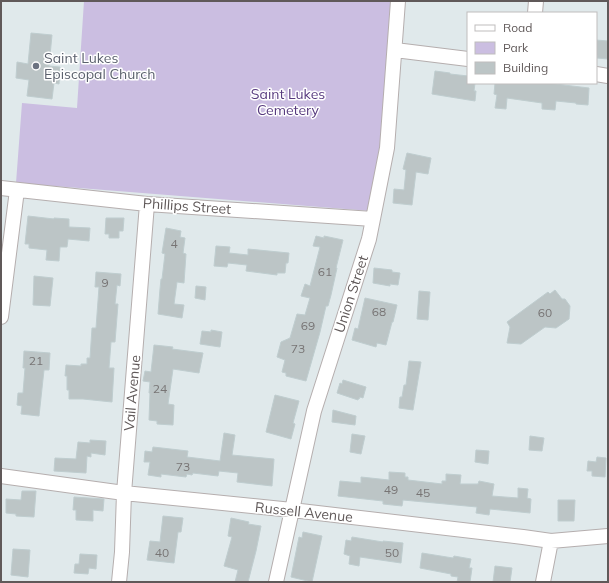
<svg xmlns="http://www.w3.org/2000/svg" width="609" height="583" viewBox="0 0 609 583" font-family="Mulish,sans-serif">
<rect width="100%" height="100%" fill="#e0e9eb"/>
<path fill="#cbbee1" d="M84 1H398L395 50 371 211 16 183 22 103 77 108Z"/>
<path fill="#bcc5c6" stroke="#bfcdcf" d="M31 33 52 35 49 66 60 67 59 84 54 83 52 99 27 96 29 80 16 78 17 62 28 64Z
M596 40 608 41V59L597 58V55H596Z
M435 71 450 73V74L468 76V83H475L474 91H476L475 101 432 94Z
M495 83H547L589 88 588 105 576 104V103L556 101 555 110 542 109V103L507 98 506 109 495 108 497 95 494 94Z
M407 153 431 158 428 174 416 172 412 205 393 203 394 189 404 190 406 170 403 169Z
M28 216 54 219V218L69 219V227L90 228 89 241 68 239 67 247H60L59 261 46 260 47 250 29 248V244H25Z
M106 218H124L123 231H119V238H109V234H105Z
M166 228 181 231 180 237 185 238 183 253 186 254 184 283 177 282 174 304 184 305 182 318 158 314 160 289 161 279H162L165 254 162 253Z
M316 236 324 238V236L343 240 336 268H337L331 295 328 306H326L320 332 306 381 286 376V373L282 372 285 360 277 357 281 342 290 338 297 314 305 315 310 298 301 296 305 284 310 286 320 247 313 246Z
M216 246 230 247 229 253 248 255V249L289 253 288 263H286L285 273H277V275L246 271 247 265 228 263 227 267 214 266Z
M374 268 392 270V272L400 273 398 285 390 284V286L373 283Z
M96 272 121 274 120 286 117 285 115 304H118L115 342H111L109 368H114L112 402 83 399H69V390H67V376H65L66 365 81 366V364H87V358H90L92 328H96L99 287H95Z
M34 276 53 278 50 306 33 305Z
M196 286 206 287 205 300 195 298Z
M555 290 562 299H565L570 306 569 319 556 328 545 327 521 344 507 343 510 327 507 322 548 292 550 294Z
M419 291 430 292 428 320 417 319Z
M365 298 397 305 393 322H392L386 345 377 343 376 347 352 340 355 328 358 329Z
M211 330 222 332 220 347 200 344 202 331 211 332Z
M154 345 173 347 172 349 203 353 199 373 173 369 168 404 174 405 173 425 157 424V421L149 420 150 393H149L150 382 143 381 145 371 151 372Z
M24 351 50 353 49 370H44L39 416 21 414 22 406 17 405 18 393H23L25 368H23Z
M409 361 421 362 413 410 399 408 400 397H402L404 385H406Z
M343 380 366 387 363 398 360 397 359 399H358V400L337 393 340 383 342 384Z
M275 395 299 401 293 423 295 424 291 439 266 432Z
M333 410 356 416 355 425 332 422Z
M224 433 235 435 232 455 274 459 272 486 237 482 238 473 219 471 218 476 193 473 192 475 187 474 186 477 161 474V477L148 475 150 462H144L145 451 152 452 153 447 188 451 187 457 220 461Z
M352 434 365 436 361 454 350 452Z
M530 436 544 438 542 451 529 450Z
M90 440 106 441 105 455 91 453V457L87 456 86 473 54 471 55 458 76 459 78 442 90 443Z
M476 450 489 451 488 464 475 462Z
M597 457 606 458 605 477 592 476V471H587L588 461 596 462Z
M389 472 405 473V477H408V480L442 484V481H446V474L461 475 460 484H478L479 481 494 484 492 496 518 498V488L528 489 527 498 531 499 530 513 490 509 489 515 476 513 477 507 403 500 402 506 383 504V501L338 496 340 481 361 483V477L389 480Z
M22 491H36L34 517 16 516V514L6 513V499L21 500Z
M74 497 104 499 103 511 93 510V521L76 520V510H73Z
M558 500H575L574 521H558Z
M163 516 183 518 181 532H178L174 563 147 560 150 541 160 542Z
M231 518 249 522 248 524 261 526 256 551 248 582H235L238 570 224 566 232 537 228 536Z
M303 532 322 536 312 582 291 577 299 537 302 538Z
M352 537 383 542V541L403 543 401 563 360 557 359 566 349 564 350 556 344 554 346 540 351 541Z
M13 549 30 550 28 577 11 575Z
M422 553 453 558 454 556 471 559 469 568H472L470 582H457L458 577 451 576V574L420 568Z
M80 554 97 555 96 569 89 568 88 574 74 573 75 564H79Z
M495 566 512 568 510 582H493Z"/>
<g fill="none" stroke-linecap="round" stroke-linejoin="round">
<defs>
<path id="minor" d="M535 13 536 1
M395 50 468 59
M596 74 608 76
M1 188 147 204 373 219
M1 317 17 190
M1 476 124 493 292 510 523 537 551 541 608 536
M119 582 122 552 124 493 147 204
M276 582 314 411 369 239 373 219 387 148 398 1
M543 582 551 541"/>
</defs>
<use href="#minor" stroke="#b5aeae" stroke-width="16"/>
<use href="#minor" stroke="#fff" stroke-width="14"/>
</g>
<circle fill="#6b7280" stroke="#fff" stroke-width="1.5" cx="36" cy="66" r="4"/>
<g text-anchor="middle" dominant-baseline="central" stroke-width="3" stroke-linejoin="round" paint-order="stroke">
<g font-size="12" fill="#777474">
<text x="174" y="243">4</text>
<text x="325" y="271">61</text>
<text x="105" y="282">9</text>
<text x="379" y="311">68</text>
<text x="545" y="312">60</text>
<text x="308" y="325">69</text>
<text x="298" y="348">73</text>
<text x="36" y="360">21</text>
<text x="160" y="388">24</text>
<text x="183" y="466">73</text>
<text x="391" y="489">49</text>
<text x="423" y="492">45</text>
<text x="162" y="552">40</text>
<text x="392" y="552">50</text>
</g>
<g font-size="14" fill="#5b616d" stroke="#fff" text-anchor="start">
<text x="44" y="58">Saint Lukes<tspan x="44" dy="16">Episcopal Church</tspan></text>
</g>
<g font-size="14" fill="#573a7e" stroke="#fff">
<text x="288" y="94">Saint Lukes<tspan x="288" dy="16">Cemetery</tspan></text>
</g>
<g font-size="14" fill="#605959" stroke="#fff">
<text transform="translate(187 206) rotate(4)">Phillips Street</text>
<text transform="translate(351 294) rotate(-72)">Union Street</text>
<text transform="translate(132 393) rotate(-85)">Vail Avenue</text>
<text transform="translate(304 512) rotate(6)">Russell Avenue</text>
</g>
</g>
<rect width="609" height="583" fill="none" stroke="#605959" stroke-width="4"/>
<rect x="467" y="12" width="130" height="72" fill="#ffffff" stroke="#bfbdbd"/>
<rect x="475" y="25" width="20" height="6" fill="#ffffff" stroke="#bfbdbd"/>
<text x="503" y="32" font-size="12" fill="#605959">Road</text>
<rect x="475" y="42" width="20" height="12" fill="#cbbee1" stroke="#bfbdbd"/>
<text x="503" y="52" font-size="12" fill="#605959">Park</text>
<rect x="475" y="62" width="20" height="12" fill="#bcc5c6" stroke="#bfbdbd"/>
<text x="503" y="72" font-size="12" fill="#605959">Building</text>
</svg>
